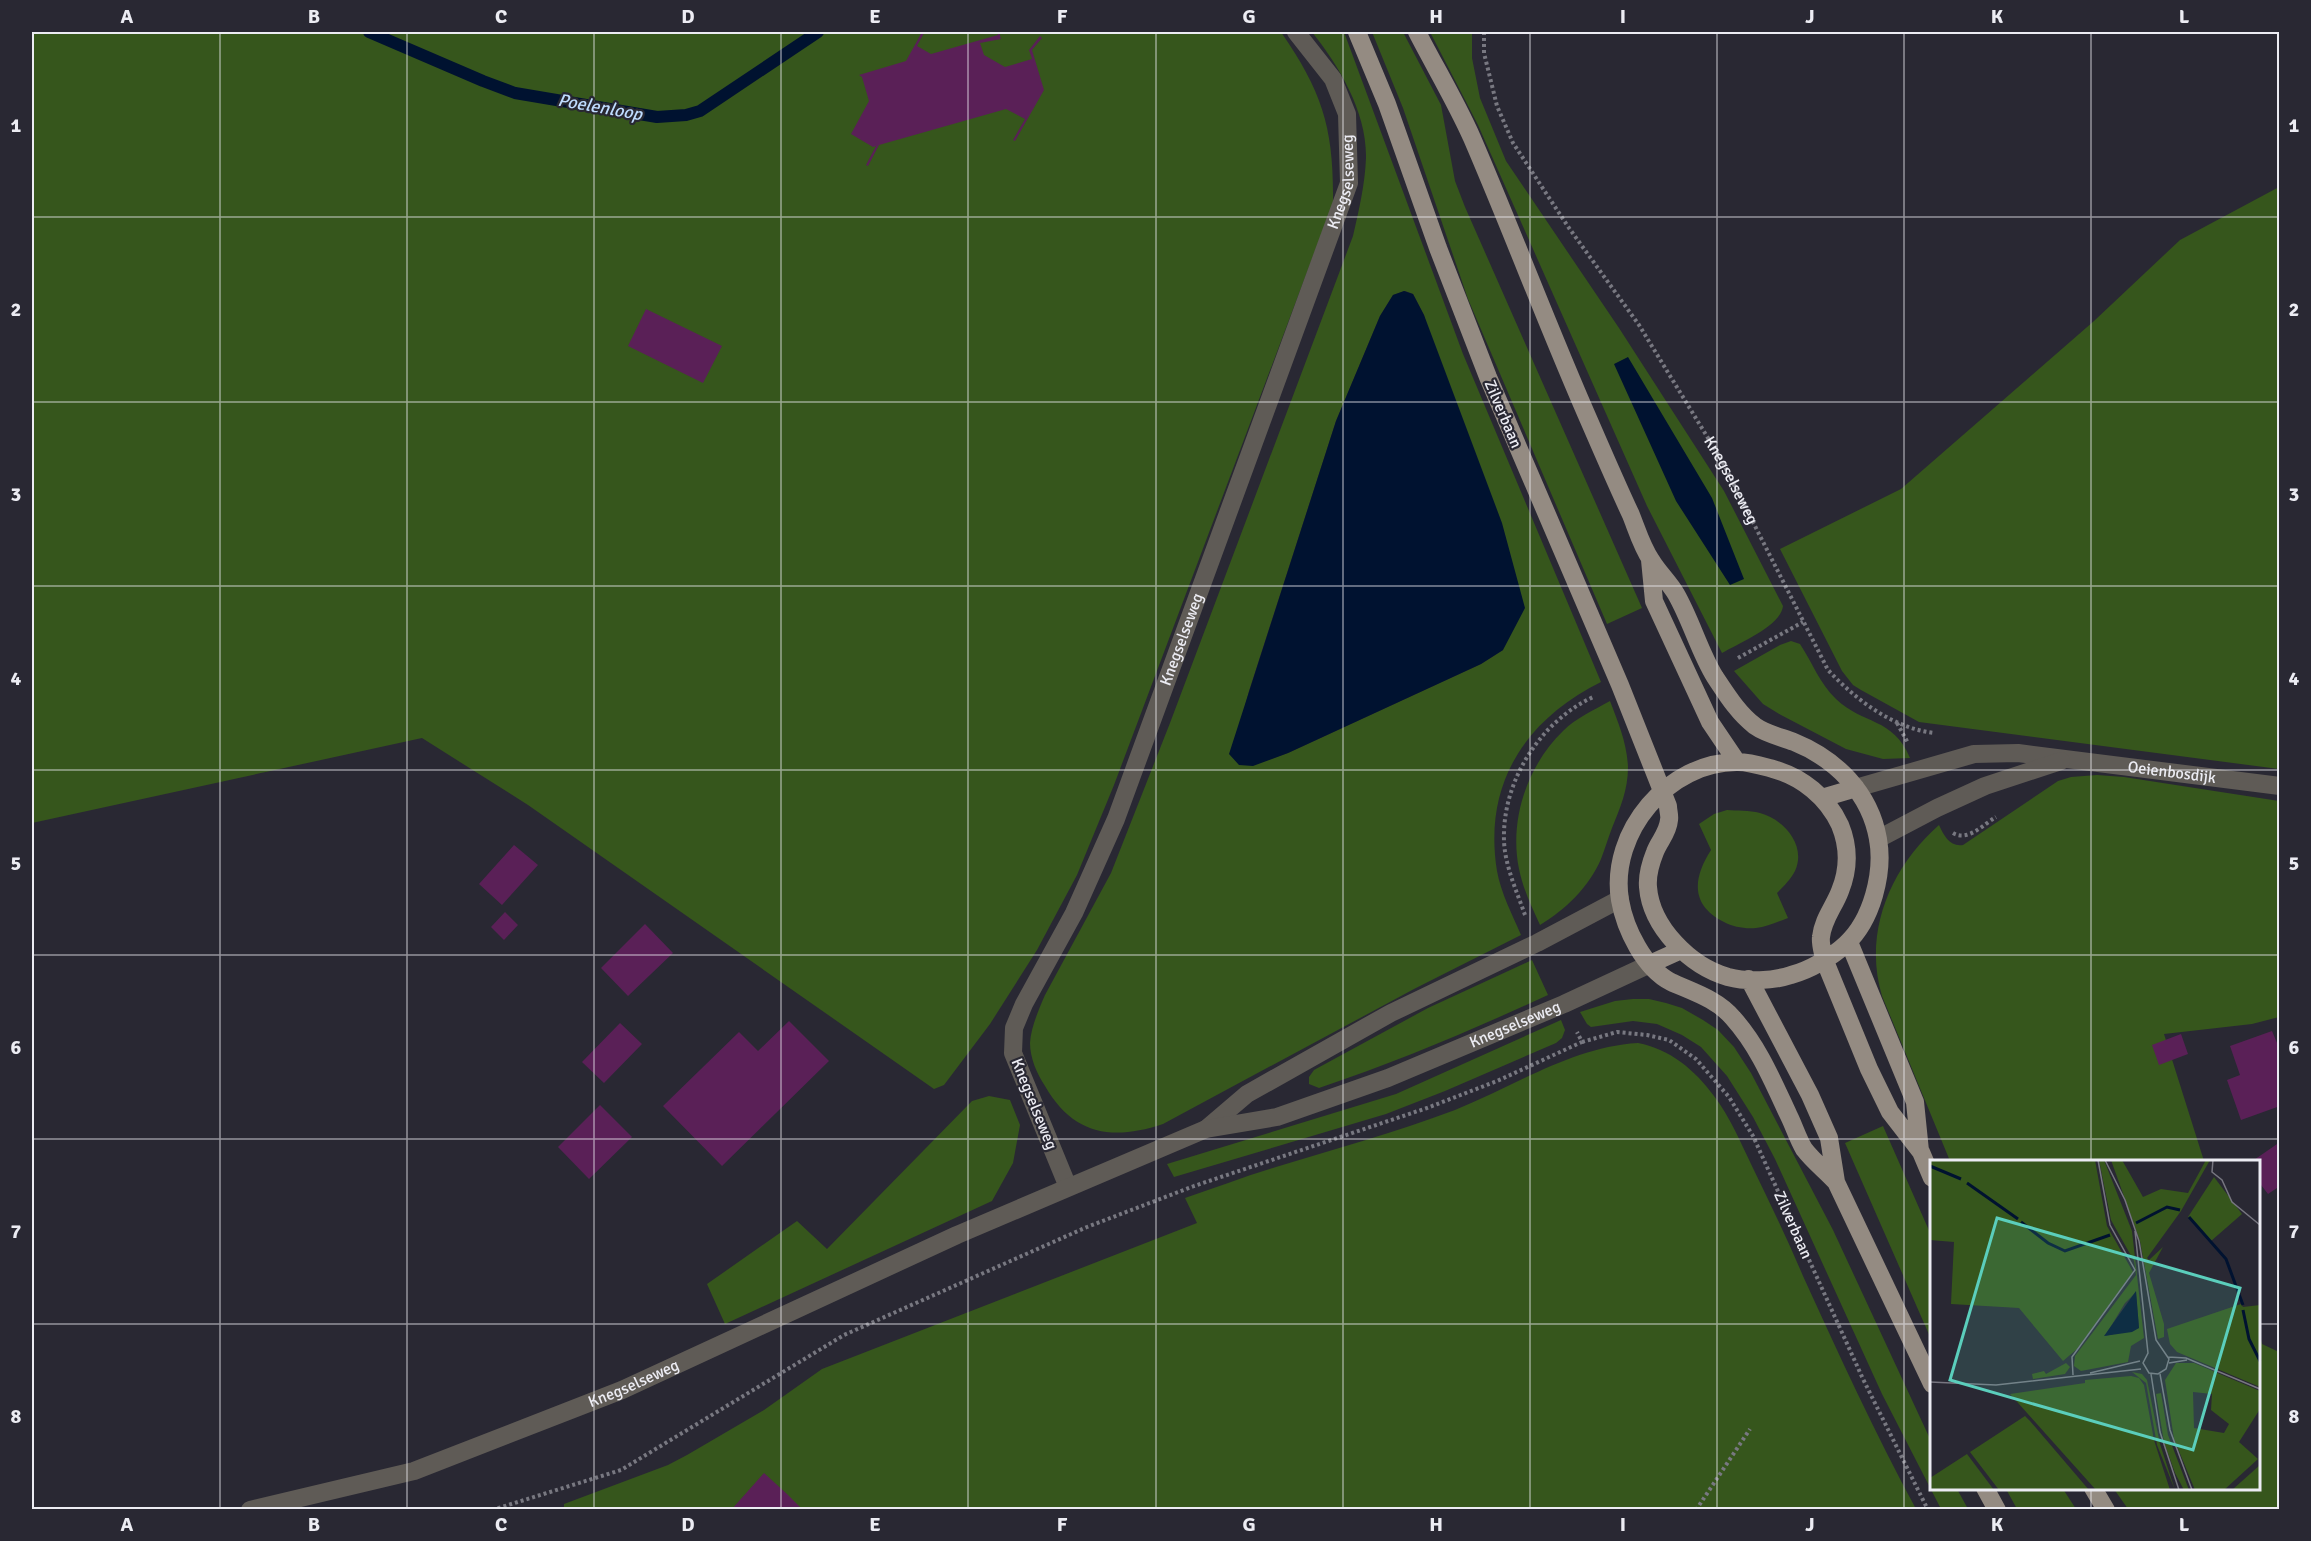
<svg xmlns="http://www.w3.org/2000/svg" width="2311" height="1541" viewBox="0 0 2311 1541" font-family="Signika,sans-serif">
<rect width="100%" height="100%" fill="#292833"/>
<path fill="#36561c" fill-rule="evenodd" d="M32 32H1281C1323 93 1334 129 1333 203L1114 785 1077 875 1037 950 990 1024 944 1085 934 1089 528 805 422 738 32 823Z
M1312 32H1344L1463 354 1601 682C1525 720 1483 784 1497 871 1501 893 1512 914 1521 935L1414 989 1163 1124C1112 1141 1073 1135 1045 1086 1037 1074 1030 1058 1030 1043 1031 1027 1039 1009 1045 995L1111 873 1170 723 1353 236C1359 210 1365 184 1366 158 1367 112 1339 66 1312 32ZM1405 291 1413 294 1424 315 1503 650 1481 664 1288 753 1253 765 1244 710 1249 691 1336 421 1380 316 1393 295Z
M1372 32H1403L1441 105 1455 181 1465 207 1642 608 1607 624 1468 299 1403 108Z
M1430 32H1472V58L1480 98 1506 161 1619 328 1724 491 1783 606C1781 626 1739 643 1722 653L1647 506 1478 125Z
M2279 187V769L1919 722 1861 690 1853 685 1842 671 1780 549 1901 489 2094 321 2180 240Z
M1791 641 1800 644C1812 662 1820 684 1836 699 1863 725 1893 717 1910 758L1883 759 1846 749 1781 715 1763 704 1734 671 1780 645Z
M1610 701C1618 722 1627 743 1628 767 1628 790 1620 808 1612 828 1608 838 1605 849 1601 859 1589 887 1565 910 1540 925 1532 907 1523 889 1519 869 1509 820 1527 766 1563 731 1576 718 1594 710 1610 701Z
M2097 775 2124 777 2279 801V1017L2252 1024 2164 1034 2204 1161H1950L1882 996C1863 933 1890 868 1939 825 1944 836 1950 847 1963 845L2058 781 2071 777Z
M1727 810C1737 811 1749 810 1760 813 1783 819 1807 845 1795 871 1791 879 1784 886 1777 893L1788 918C1777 922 1767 927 1756 928 1745 929 1733 927 1724 922 1690 905 1693 878 1711 850L1699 824 1714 814Z
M1532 960 1548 995C1472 1030 1399 1061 1319 1088L1309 1084V1077L1314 1070 1428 1008Z
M1633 999H1649L1666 1003 1682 1008 1703 1020 1718 1030 1734 1047 1751 1073 1833 1230 1931 1441 1932 1488 1957 1489 1968 1509H1941L1882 1394 1775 1159 1753 1117 1727 1076 1701 1047 1682 1035 1657 1024 1633 1021 1591 1027 1587 1024 1580 1012 1615 1001Z
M1561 1020 1565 1030 1562 1038 1556 1043 1445 1091 1386 1114 1174 1177 1167 1164 1396 1094Z
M1638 1043C1670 1049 1695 1070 1714 1096 1730 1117 1740 1141 1751 1164 1769 1201 1787 1238 1803 1276 1839 1355 1875 1433 1916 1509L564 1510V1504L668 1465 687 1455 764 1410 822 1369 1197 1223 1185 1198C1215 1188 1245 1176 1276 1167 1336 1149 1396 1132 1455 1110 1515 1086 1572 1047 1638 1043Z
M989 1096 1010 1100 1020 1125 1013 1163 992 1201 725 1324 707 1284 797 1221 827 1249 972 1101Z
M1883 1126 1931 1235V1339L1845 1143Z
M2259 1333 2262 1344 2279 1352V1509H2128L2114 1489 2258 1488Z
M2006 1489H2063L2076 1509H2017Z"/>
<path fill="#001230" d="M1404 291 1413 294 1424 315 1502 523 1525 608 1503 650 1481 664 1288 753 1253 766 1239 765 1229 754 1336 421 1380 316 1393 295Z
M1628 357 1712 498 1744 579 1730 585 1676 501 1614 364Z"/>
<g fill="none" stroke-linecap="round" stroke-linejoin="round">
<path stroke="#001230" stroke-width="12" d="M369 32 483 81 515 93 657 117 686 115 700 111 818 32"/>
</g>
<path fill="#5a2057" d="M922 32 924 33 917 46 931 54 998 35 997 32H999L1001 39 980 43 984 55 1005 67 1032 59 1029 50 1040 36 1042 38 1032 50 1044 90 1015 141 1013 140 1025 119 1006 109 879 145 868 166 866 165 876 146 873 147 851 134 869 101 862 77 859 75 906 61Z
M646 309 722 346 703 383 628 346Z
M514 845 538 865 502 905 479 884Z
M505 912 518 925 504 940 491 927Z
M645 924 673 953 628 996 601 968Z
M789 1021 829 1061 722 1166 663 1106 739 1032 758 1051Z
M620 1023 642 1044 604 1083 582 1062Z
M2272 1031 2280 1050V1065L2278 1066 2280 1106 2241 1120 2227 1080 2240 1075 2230 1046Z
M2181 1034 2188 1054 2159 1065 2152 1045Z
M600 1105 632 1137 589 1179 558 1147Z
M2280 1142V1186L2268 1194 2258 1181V1162H2251Z
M764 1473 787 1494 803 1510H731Z"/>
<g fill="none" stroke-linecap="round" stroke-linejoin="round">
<g stroke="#787881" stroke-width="4" stroke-dasharray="3 3" stroke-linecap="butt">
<path id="s1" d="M1484 32V53L1497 106 1513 143 1569 228 1639 325 1722 461 1828 670C1856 700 1893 728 1934 733"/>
<path d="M1738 658 1803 622"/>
<path d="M1897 723 1908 743"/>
<path d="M1953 833C1968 842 1984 824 1996 817"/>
<path d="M1525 915C1517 892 1505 866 1504 841 1502 781 1540 722 1593 697"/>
<path d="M1582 1042 1617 1032 1647 1035 1669 1040 1696 1059 1729 1097 1753 1136 1863 1379 1928 1510"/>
<path d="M492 1510 621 1470 844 1335 1087 1227 1194 1186 1427 1108 1497 1081 1582 1042 1577 1032"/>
<path d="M1696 1510 1750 1429"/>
</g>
<g stroke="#5f5b56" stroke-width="18">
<path id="s2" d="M1856 788 1974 754 2018 753 2280 786"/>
<path d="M1878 839 1937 808 1985 786 2061 761"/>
<path d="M1206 1129 1247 1094 1391 1013 1537 943 1620 899"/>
<path id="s3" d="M1068 1187 1013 1053 1014 1028 1024 1004 1074 913 1116 819 1349 183 1347 114 1333 79 1296 32"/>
<path id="s4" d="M250 1510 414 1471 622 1390 957 1235 1206 1129 1277 1117 1388 1078 1564 1004 1650 964"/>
</g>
<path stroke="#948b82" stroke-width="18" d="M1357 32 1387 104 1438 248 1488 377 1620 685 1668 806C1668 811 1670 816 1669 820 1668 833 1659 841 1655 852 1651 862 1647 876 1648 887 1651 927 1690 966 1728 977 1747 982 1773 981 1791 975 1810 970 1832 957 1846 944 1872 920 1884 873 1878 839 1870 793 1836 759 1794 742 1781 737 1766 734 1755 726 1738 713 1727 695 1715 677 1700 653 1691 620 1676 594 1669 582 1658 572 1651 560 1642 547 1637 530 1631 515 1617 485 1604 455 1591 425 1549 330 1513 233 1472 138 1456 102 1435 67 1417 32
M1650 560 1654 601 1710 722 1737 762
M1822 798 1856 788
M1849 942 1915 1102 1920 1151
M1650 964 1681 950
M1749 979 1810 1095 1829 1138 1836 1182 1932 1384
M1836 1182C1826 1171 1813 1161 1804 1149 1798 1139 1794 1126 1789 1116 1773 1082 1759 1047 1733 1018 1717 999 1693 992 1671 982 1644 968 1625 929 1620 900 1609 832 1669 761 1738 762 1749 762 1762 766 1773 769 1802 777 1827 797 1840 825 1849 847 1849 869 1840 891 1834 907 1823 919 1821 937 1820 944 1823 952 1824 959L1869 1069 1890 1112 1921 1152 1932 1178
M1985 1488 1997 1510
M2093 1488 2106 1510"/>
</g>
<path fill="none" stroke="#ececf3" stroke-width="1.5" stroke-opacity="0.55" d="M220 32V1510M407 32V1510M594 32V1510M781 32V1510M968 32V1510M1156 32V1510M1343 32V1510M1530 32V1510M1717 32V1510M1904 32V1510M2091 32V1162M32 217H2280M32 402H2280M32 586H2280M32 770H2280M32 955H2280M32 1139H2280M32 1324H1932M2258 1324H2280M2091 1488V1510"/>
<g text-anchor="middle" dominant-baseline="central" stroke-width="4.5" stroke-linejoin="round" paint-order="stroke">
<g font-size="16" fill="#ececf3" stroke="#292833">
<text stroke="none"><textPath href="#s3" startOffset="1080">Knegselseweg</textPath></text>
<text transform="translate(1503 414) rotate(67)">Zilverbaan</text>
<text stroke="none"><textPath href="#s1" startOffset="518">Knegselseweg</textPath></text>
<text stroke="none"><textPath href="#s3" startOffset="594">Knegselseweg</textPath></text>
<text stroke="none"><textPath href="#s2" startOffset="322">Oeienbosdijk</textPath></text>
<text stroke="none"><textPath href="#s4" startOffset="1359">Knegselseweg</textPath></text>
<text transform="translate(1034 1104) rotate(68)">Knegselseweg</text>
<text transform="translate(1793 1225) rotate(66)">Zilverbaan</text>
<text stroke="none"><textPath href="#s4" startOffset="405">Knegselseweg</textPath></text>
</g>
<g font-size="18" font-style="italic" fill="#bfdcff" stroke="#292833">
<text transform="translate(600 107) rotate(10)">Poelenloop</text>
</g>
</g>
<g transform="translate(1930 1160)">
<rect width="330" height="330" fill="#292833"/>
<path d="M0 0H165L177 66 203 112 147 189 133 201 89 148 21 144 24 82 0 80ZM169 0H174L202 71 214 178 201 186 198 202 151 211 144 206 145 196 206 115 204 101 181 60ZM206 132 209 168 175 176 195 143ZM181 0H192L213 37 231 29 258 33 276 0H280L251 51 217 98 219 100 233 87 219 113 234 164V177L228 179 210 81ZM284 17 312 54 281 81 258 57ZM311 144 313 147 330 145V227L247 192 240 184 237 169ZM136 203 140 207 135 214 103 219 102 214 114 211 116 214ZM246 203H264L330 231V249L309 282 328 299 294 330H265L244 279 235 220ZM263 232 282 234 281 250 299 264 294 273 264 268ZM202 212 212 214 217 220 230 284 245 330 227 285 216 223ZM201 216 209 218 214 225 224 280 240 330H166L80 234 155 223V220ZM231 233 238 275 259 330H254L245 313 234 282 226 234ZM95 256 100 261 159 330H69L40 292ZM37 294 64 330H0V318ZM330 305V330H302Z" fill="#36561c" fill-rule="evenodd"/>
<path d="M206 131 209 168 202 172 174 176Z" fill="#001230"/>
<path fill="none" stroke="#001230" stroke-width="3" d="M0 6 31 19M37 23 88 59M259 57 296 99 313 145M91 62 118 83 135 91 180 75M206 63 237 47 250 50M313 150 319 179 330 201"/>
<path fill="none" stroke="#777680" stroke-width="1.5" d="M175 0 195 40 209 81 226 180 239 199 236 209 228 214 219 213 213 203 218 193 205 71M283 0 282 12 292 20 302 42 330 65M238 197 256 198 330 229M239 203 257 200M160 213 210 201M221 214 230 272 249 330M230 214 240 270 262 330M143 215 142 197 205 110 180 65 168 0M0 222 66 225 211 209"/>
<path fill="#5bcebc" fill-opacity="0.15" stroke="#5bcebc" stroke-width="3" d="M67 58 310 128 263 290 20 220Z"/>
<rect width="330" height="330" fill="none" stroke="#ececf3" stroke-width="3"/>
</g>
<rect width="2311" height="1541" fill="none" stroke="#292833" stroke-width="66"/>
<rect x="33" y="33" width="2245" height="1475" fill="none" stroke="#ececf3" stroke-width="2"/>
<g font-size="20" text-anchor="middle" font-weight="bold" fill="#ececf3">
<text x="127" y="23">A</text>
<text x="314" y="23">B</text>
<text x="501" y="23">C</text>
<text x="688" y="23">D</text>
<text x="875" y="23">E</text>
<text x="1062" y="23">F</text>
<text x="1249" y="23">G</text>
<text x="1436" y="23">H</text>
<text x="1623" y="23">I</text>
<text x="1810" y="23">J</text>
<text x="1997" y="23">K</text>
<text x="2184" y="23">L</text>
<text x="16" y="132">1</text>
<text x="2294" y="132">1</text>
<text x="16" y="316">2</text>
<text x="2294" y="316">2</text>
<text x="16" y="501">3</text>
<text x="2294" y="501">3</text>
<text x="16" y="685">4</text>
<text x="2294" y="685">4</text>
<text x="16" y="870">5</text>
<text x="2294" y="870">5</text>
<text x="16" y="1054">6</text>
<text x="2294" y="1054">6</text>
<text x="16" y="1238">7</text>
<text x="2294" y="1238">7</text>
<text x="16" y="1423">8</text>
<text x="2294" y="1423">8</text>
<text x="127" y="1531">A</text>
<text x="314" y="1531">B</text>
<text x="501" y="1531">C</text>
<text x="688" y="1531">D</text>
<text x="875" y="1531">E</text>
<text x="1062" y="1531">F</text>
<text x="1249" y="1531">G</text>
<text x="1436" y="1531">H</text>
<text x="1623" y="1531">I</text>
<text x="1810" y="1531">J</text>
<text x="1997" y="1531">K</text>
<text x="2184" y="1531">L</text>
</g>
</svg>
